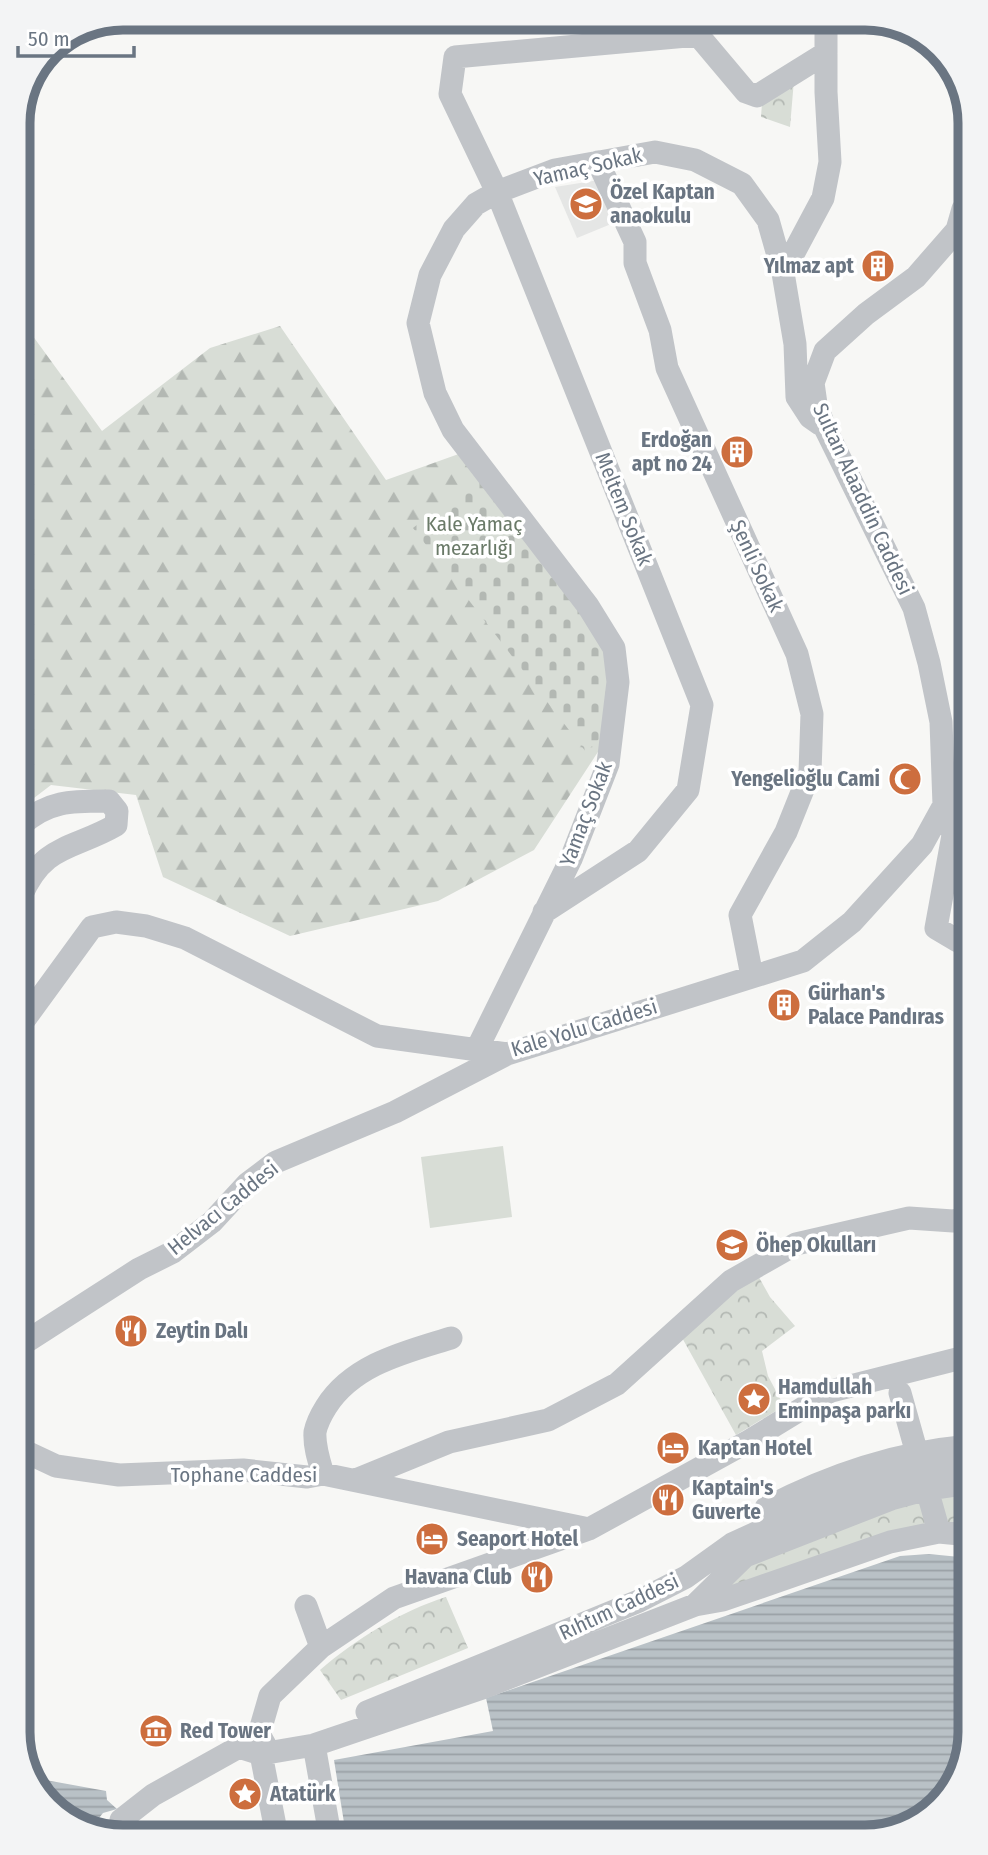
<svg xmlns="http://www.w3.org/2000/svg" width="988" height="1855" viewBox="0 0 988 1855" font-family="'Fira Sans Condensed',sans-serif">
<defs>
<pattern id="forest-firs" width="22" height="20" patternUnits="userSpaceOnUse" patternTransform="scale(1.75)"><rect width="22" height="20" fill="#d8ddd6"/><path d="M5 1l3.5 6h-7zM16 11l3.5 6h-7z" fill="#b3b8b3"/></pattern>
<pattern id="cemetery-stones" width="16" height="16" patternUnits="userSpaceOnUse" patternTransform="scale(1.75)"><rect width="16" height="16" fill="#d8ddd6"/><path d="M2 7V4a2 2 0 0 1 4 0v3zM10 15v-3a2 2 0 0 1 4 0v3z" fill="#b3b8b3"/></pattern>
<pattern id="park-crowns" width="20" height="18" patternUnits="userSpaceOnUse" patternTransform="scale(1.75)"><rect width="20" height="18" fill="#d8ddd6"/><path d="M2 6a3 3 0 1 1 6 0M12 15a3 3 0 1 1 6 0" fill="none" stroke="#b3b8b3"/></pattern>
<pattern id="water-rules" width="6" height="5" patternUnits="userSpaceOnUse" patternTransform="scale(1.75)"><rect width="6" height="5" fill="#b9c1c6"/><path d="M0 2.5h6" fill="none" stroke="#9aa1a6"/></pattern>
</defs>
<rect width="100%" height="100%" fill="#f7f7f5"/>
<path fill="#e5e6e5" d="M599 180 616 222 577 238 555 187Z"/>
<path fill="url(#forest-firs)" d="M19 317 102 431 210 348 280 326 386 480 467 451 609 735 534 850 438 901 290 936 163 877 136 795 51 785 21 808Z"/>
<path fill="url(#cemetery-stones)" d="M482 474 611 650 605 733 586 752 413 528Z"/>
<path fill="url(#park-crowns)" d="M794 80 790 127 761 117 762 103Z
M756 1272 770 1297 795 1326 762 1351 768 1376 784 1406 736 1435 680 1334Z
M969 1486 970 1533 940 1530 931 1491Z
M926 1492 936 1530 723 1598 746 1558Z
M446 1597 468 1648 341 1700 320 1670C356 1639 401 1611 446 1597Z"/>
<path fill="#d8ddd6" d="M503 1146 512 1217 430 1228 421 1157Z"/>
<path fill="url(#water-rules)" d="M929 1554 970 1558V1733L953 1791 906 1829 346 1835 334 1760 493 1731 486 1698 900 1556Z
M29 1777 106 1791 107 1800 117 1809 103 1813 99 1818 101 1823 121 1829 125 1836 141 1837H116L64 1820Z"/>
<g fill="none" stroke-linecap="round" stroke-linejoin="round">
<path stroke="#c1c4c8" stroke-width="23" d="M598 162 635 242V263L660 330 667 368 797 654 812 714 810 772 786 832 740 915 752 976
M963 209 957 230 916 277 866 314 825 351 813 383 816 404 825 428 914 608 929 663 941 722 944 805 953 835 936 928 958 941 967 939
M820 424 810 417 797 397 795 344 783 273 823 198 830 162 826 92V18
M21 825C49 800 73 801 109 801L117 811 116 825C73 850 44 843 21 896
M544 912 638 851 688 790 702 705 497 192 450 94 455 57 698 35 746 92 757 96 826 53
M22 1023 92 927 116 922 146 926 185 938 377 1036 507 1054 803 961 852 922 922 845 944 805
M476 1051 571 859 608 764 618 682 614 648 588 606 453 430 435 393 418 323 430 275 454 229 476 204 497 192 555 170 655 152 695 160 742 184 768 220 783 273
M24 1343 139 1269 173 1252 212 1222 247 1184 276 1162 395 1112 507 1054
M900 1393 939 1532
M24 1451 56 1466 119 1475 243 1470 307 1477 323 1474 589 1529
M323 1474C319 1461 314 1446 315 1432 317 1422 321 1415 326 1407 353 1364 406 1352 451 1338
M356 1480 449 1442 548 1420 617 1384 731 1281 796 1244 909 1218 953 1221 968 1218
M766 1508C832 1474 895 1453 969 1446
M695 1605 745 1556 891 1499 928 1489 969 1483
M306 1606 321 1647
M367 1712 639 1601 686 1577 732 1544 828 1500 922 1468 969 1464
M265 1745 259 1734 270 1696 321 1647 394 1598 589 1529 749 1441 831 1391 969 1356
M265 1745 261 1754 277 1836
M314 1745 330 1835
M121 1820 153 1795 239 1747 261 1754 314 1745 482 1688 695 1605 723 1600 890 1542 939 1532 970 1535"/>
</g>
<defs>
<symbol id="school-disc" viewBox="-11 -11 22 22"><circle r="9.5" fill="#cd6e3e" stroke="#fff"/><path d="M0-5L7-2L0 1L-7-2ZM-4 1L0 2.5L4 1V4Q0 6-4 4Z" fill="#fff"/></symbol>
<symbol id="building-disc" viewBox="-11 -11 22 22"><circle r="9.5" fill="#cd6e3e" stroke="#fff"/><path d="M-4-6H4V6H1V3H-1V6H-4ZM-2.5-4.3h1.7v1.8h-1.7ZM.8-4.3h1.7v1.8H.8ZM-2.5-1h1.7V.8h-1.7ZM.8-1h1.7V.8H.8Z" fill="#fff"/></symbol>
<symbol id="mosque-disc" viewBox="-11 -11 22 22"><circle r="9.5" fill="#cd6e3e" stroke="#fff"/><path d="M3.5-4.9A6 6 0 1 0 3.5 4.9A5 5 0 1 1 3.5-4.9Z" fill="#fff"/></symbol>
<symbol id="restaurant-disc" viewBox="-11 -11 22 22"><circle r="9.5" fill="#cd6e3e" stroke="#fff"/><path d="M-5-6h1v4h1v-4h1v4h1v-4h1v5L-1.5 .5V6h-2V.5L-5-1ZM5-6V6H3V1.5H1.5Q1.5-4 5-6Z" fill="#fff"/></symbol>
<symbol id="sight-disc" viewBox="-11 -11 22 22"><circle r="9.5" fill="#cd6e3e" stroke="#fff"/><path d="M0-6L1.8-2.2L6-1.7L2.9 1.2L3.7 5.4L0 3.3L-3.7 5.4L-2.9 1.2L-6-1.7L-1.8-2.2Z" fill="#fff"/></symbol>
<symbol id="hotel-disc" viewBox="-11 -11 22 22"><circle r="9.5" fill="#cd6e3e" stroke="#fff"/><path d="M-6-4.5h1.5V1H6V5H4.5V3h-9V5H-6ZM-4 0a1.8 1.8 0 1 1 3.6 0ZM.5 0V-2.5h3Q6-2.5 6 0Z" fill="#fff"/></symbol>
<symbol id="museum-disc" viewBox="-11 -11 22 22"><circle r="9.5" fill="#cd6e3e" stroke="#fff"/><path d="M0-6L6-3V-2H-6V-3ZM-5-1h2V3h-2ZM-1-1h2V3h-2ZM3-1h2V3H3ZM-6 4H6V6H-6Z" fill="#fff"/></symbol>
</defs>
<g fill-rule="evenodd">
<use href="#school-disc" x="567" y="185" width="38" height="38"/>
<use href="#building-disc" x="859" y="247" width="38" height="38"/>
<use href="#building-disc" x="718" y="433" width="38" height="38"/>
<use href="#mosque-disc" x="886" y="760" width="38" height="38"/>
<use href="#building-disc" x="765" y="986" width="38" height="38"/>
<use href="#school-disc" x="713" y="1226" width="38" height="38"/>
<use href="#restaurant-disc" x="112" y="1312" width="38" height="38"/>
<use href="#sight-disc" x="735" y="1380" width="38" height="38"/>
<use href="#hotel-disc" x="654" y="1429" width="38" height="38"/>
<use href="#restaurant-disc" x="649" y="1481" width="38" height="38"/>
<use href="#hotel-disc" x="413" y="1520" width="38" height="38"/>
<use href="#restaurant-disc" x="518" y="1558" width="38" height="38"/>
<use href="#museum-disc" x="137" y="1712" width="38" height="38"/>
<use href="#sight-disc" x="226" y="1775" width="38" height="38"/>
</g>
<g text-anchor="middle" dominant-baseline="central" stroke-width="7" stroke-linejoin="round" paint-order="stroke">
<g font-size="21" fill="#6a7582" stroke="#fff">
<text transform="translate(588 167) rotate(-13)">Yamaç Sokak</text>
<text transform="translate(863 499) rotate(65)">Sultan Alaaddin Caddesi</text>
<text transform="translate(624 509) rotate(68)">Meltem Sokak</text>
<text transform="translate(757 566) rotate(65)">Şenli Sokak</text>
<text transform="translate(586 814) rotate(-69)">Yamaç Sokak</text>
<text transform="translate(584 1028) rotate(-17)">Kale Yolu Caddesi</text>
<text transform="translate(223 1208) rotate(-39)">Helvacı Caddesi</text>
<text x="244" y="1475">Tophane Caddesi</text>
<text transform="translate(619 1607) rotate(-25)">Rıhtım Caddesi</text>
</g>
<g font-size="21" font-weight="bold" fill="#6a7582" stroke="#fff" text-anchor="start">
<text x="610" y="192">Özel Kaptan<tspan x="610" dy="24">anaokulu</tspan></text>
<text x="854" y="266" text-anchor="end">Yılmaz apt</text>
<text x="712" y="440" text-anchor="end">Erdoğan<tspan x="712" dy="24">apt no 24</tspan></text>
<text x="880" y="779" text-anchor="end">Yengelioğlu Cami</text>
<text x="808" y="993">Gürhan's<tspan x="808" dy="24">Palace Pandıras</tspan></text>
<text x="756" y="1245">Öhep Okulları</text>
<text x="156" y="1331">Zeytin Dalı</text>
<text x="778" y="1387">Hamdullah<tspan x="778" dy="24">Eminpaşa parkı</tspan></text>
<text x="698" y="1448">Kaptan Hotel</text>
<text x="692" y="1488">Kaptain's<tspan x="692" dy="24">Guverte</tspan></text>
<text x="457" y="1539">Seaport Hotel</text>
<text x="512" y="1577" text-anchor="end">Havana Club</text>
<text x="180" y="1731">Red Tower</text>
<text x="270" y="1794">Atatürk</text>
</g>
<g font-size="21" fill="#6a7a68" stroke="#fff">
<text x="474" y="524">Kale Yamaç<tspan x="474" dy="24">mezarlığı</tspan></text>
</g>
</g>
<path d="M0 0H988V1855H0ZM123 30H865A93 93 0 0 1 958 123V1732A93 93 0 0 1 865 1825H123A93 93 0 0 1 30 1732V123A93 93 0 0 1 123 30Z" fill="#f3f4f5" fill-rule="evenodd"/>
<path fill="none" stroke="#6a7582" stroke-width="9" d="M123 30H865A93 93 0 0 1 958 123V1732A93 93 0 0 1 865 1825H123A93 93 0 0 1 30 1732V123A93 93 0 0 1 123 30Z"/>
<path d="M18 46v10h116v-10" fill="none" stroke="#6a7582" stroke-width="3.5"/>
<text x="28" y="46" font-size="21" fill="#6a7582" stroke="#ffffff" stroke-width="5" paint-order="stroke">50 m</text>
</svg>
